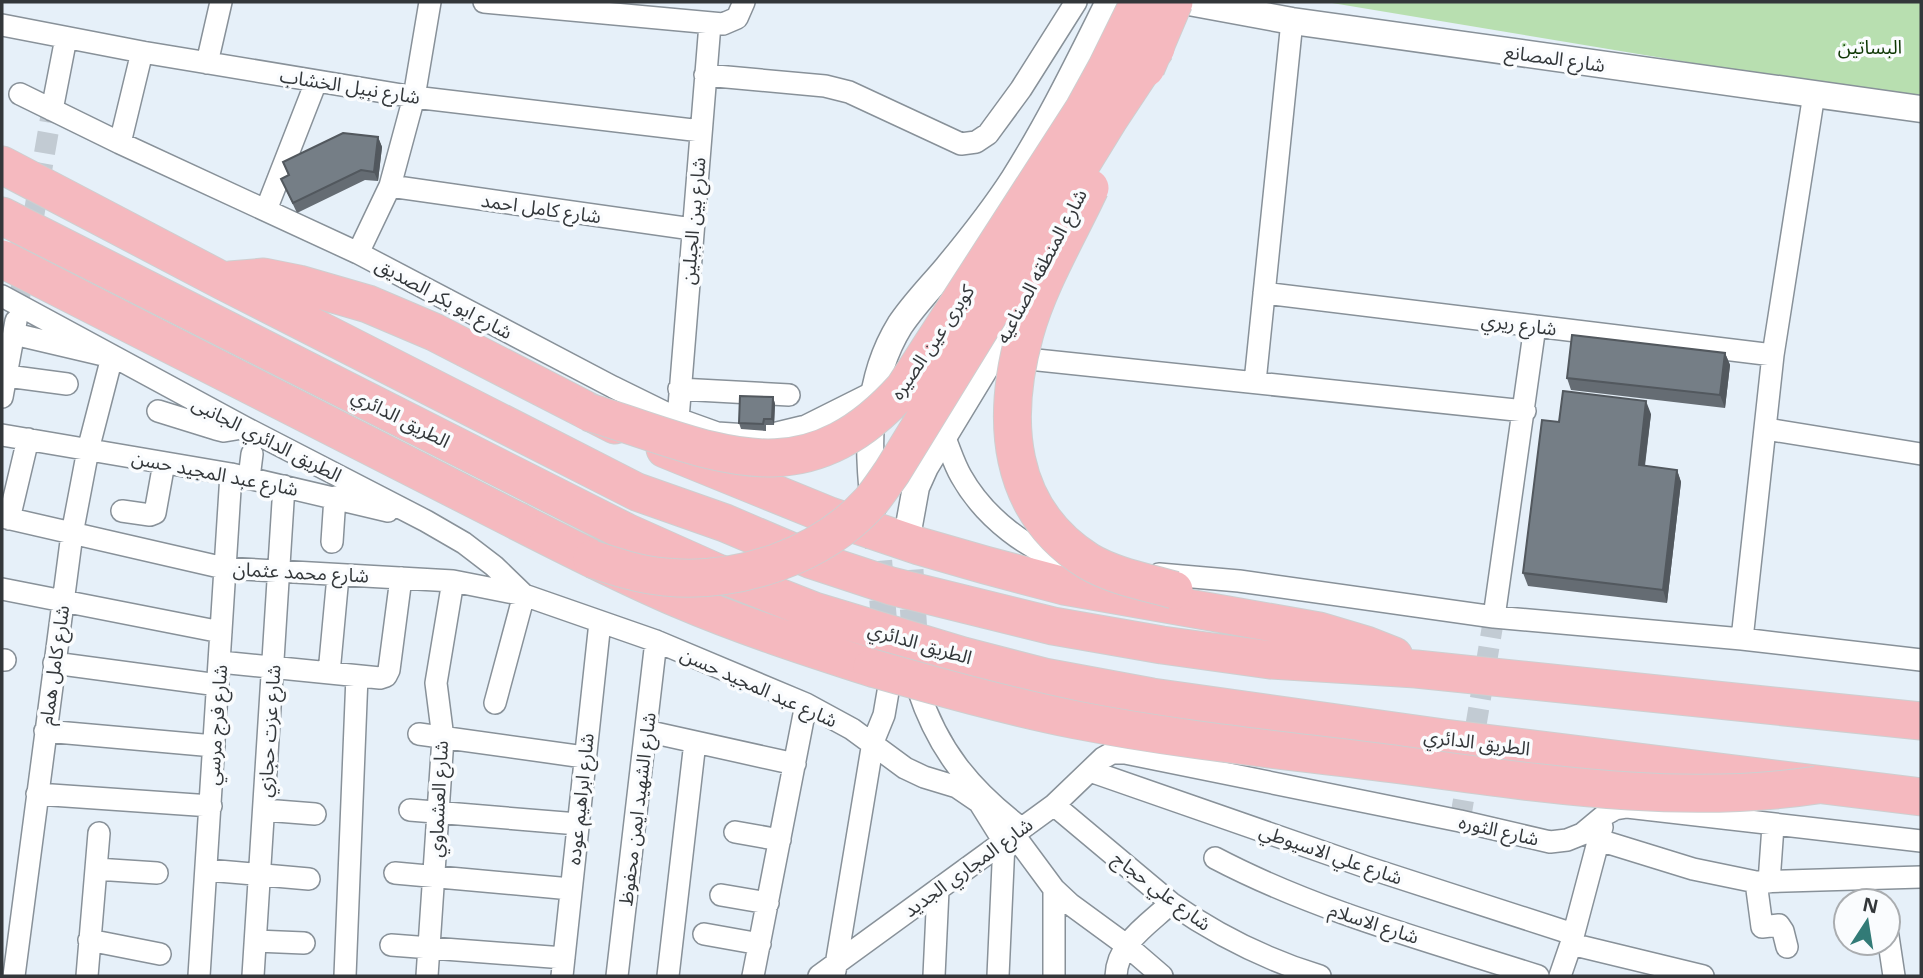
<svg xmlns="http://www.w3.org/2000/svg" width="1923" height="978" viewBox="0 0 1923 978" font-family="'Noto Sans','Noto Sans Arabic',sans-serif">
<rect width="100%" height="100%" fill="#e6f0f9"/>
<path fill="#b8dfb0" d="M1326 2H1921V101Z"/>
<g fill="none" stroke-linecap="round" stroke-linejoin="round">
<path stroke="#c2cbd3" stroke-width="21" stroke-dasharray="21 10" stroke-linecap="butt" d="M18 306 52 110
M1460 821 1494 617"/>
<path stroke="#c2cbd3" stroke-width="26" stroke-dasharray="26 13" stroke-linecap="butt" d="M876 522 886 646
M908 531 918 689"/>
<defs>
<path id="minor" d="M484 2 723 24 737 18 744 2
M2 25 142 52 414 97 701 131
M207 63 221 2
M705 75 825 86 849 92 961 144 976 142 988 134 1021 89 1076 2
M20 94 120 143 358 253 613 387 678 419 717 433 764 436 806 426 874 392
M52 110 66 38
M120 143 142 52
M390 186 692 229
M266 210 316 82
M358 253 390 186 414 97 430 2
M1264 293 1773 355
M2 296 244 427 426 521 464 543 494 566 524 595 495 703
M1009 357 1525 411
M7 376 67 384
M1255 382 1292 21
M679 389 789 395
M2 397 16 321
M158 411 216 429 224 431 242 428
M678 419 710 24
M1766 429 1921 454
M2 435 231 474 388 511
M944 436C950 450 954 464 961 476 984 517 1029 553 1075 564
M249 478 252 454
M122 511 150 515 155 513 164 463
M2 517 224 568 453 581 524 595 656 641 806 704 852 729 905 768 924 777 957 787 979 802 1004 842 998 976
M9 519 28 439
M332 542 335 497
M1159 574 1239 581 1494 617 1742 639 1921 660
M2 589 221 632
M1494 617 1535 326
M1742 639 1773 355 1814 94
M2 660H5
M220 662 380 678 386 676 389 670 401 578
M54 663 218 685
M329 673 338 576
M918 689C938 750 970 789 1021 828
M45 731 214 746
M646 731 795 764
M419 734 584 757
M1090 771 1366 867 1573 934
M37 794 211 806
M1054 805 1171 903C1217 935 1267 960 1320 976
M264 810 315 814
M410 810 578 824
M735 832 780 840
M1014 835 1054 889 1070 904 1126 945 1162 976
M1599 840 1693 869 1756 882 1921 877
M1215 858C1316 911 1429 941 1538 976
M96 869 157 873
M207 870 309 879
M395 873 571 889
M1756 882 1762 927 1779 925 1783 931 1787 947
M1769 882 1773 826
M721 895 768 903
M704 934 760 944
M1888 936 1894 976
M89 940 160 954
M256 941 304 943
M1571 944 1703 976
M391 945 564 958
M835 971 873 742 884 715 889 686
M14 976 72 534 88 450 112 357 14 334
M87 976 99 833
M199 976 231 474
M253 976 284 486
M345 976 357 676
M427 976 443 738 436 683 453 581
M562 976 600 622
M617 976 656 641
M668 976 695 742
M753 976 806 704
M819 976 1054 805 1103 758 1112 753H1125L1460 821 1550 842 1567 840 1582 834 1606 814 1615 809 1627 807 1921 841
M934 976 938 890
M1054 976V889
M1116 976C1117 943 1149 924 1171 903
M1560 976 1571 944 1602 827"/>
<path id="tertiary" d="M1189 2 1292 21 1921 109
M874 505C867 443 866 380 900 325 914 304 931 287 947 268 971 239 994 210 1014 179 1050 122 1079 62 1109 2
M908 531 916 487 925 467 993 355 1024 297"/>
<path id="motorway" d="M2 165 223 281 637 492 725 523 812 560 891 586 1053 626 1162 645 1270 660 1416 669 1921 721
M2 216 626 532 718 573 814 611 963 656 1044 677 1152 697 1444 738 1921 797
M230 280 264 277 299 284 368 304 434 332 615 425
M665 449 830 516 919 546 985 565 1064 586 1319 631 1366 645 1394 656
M519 522C572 549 625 576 679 599 742 626 807 647 872 668"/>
</defs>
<use href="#minor" stroke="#889199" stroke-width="24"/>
<use href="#tertiary" stroke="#889199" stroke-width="29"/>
<use href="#motorway" stroke="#cecfd0" stroke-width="39"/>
<use href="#minor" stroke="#fff" stroke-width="21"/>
<use href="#tertiary" stroke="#fff" stroke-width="26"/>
<use href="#motorway" stroke="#f5b9bf" stroke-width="37"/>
<defs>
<path id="motorway-bridge" d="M1146 68 1174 2
M1090 188C1068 235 1039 283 1025 333 1001 419 1006 509 1088 561 1113 576 1146 582 1174 590
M2 259 519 522
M588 412C712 449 800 504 904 388L1084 109 1106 69 1139 2
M592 559C616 567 640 575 665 577 738 584 820 557 870 502 878 493 885 482 892 472L1109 119 1156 48
M872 668C939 687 1007 706 1076 720 1183 741 1293 751 1401 765 1539 783 1678 806 1817 785"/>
</defs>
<use href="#motorway-bridge" stroke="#cecfd0" stroke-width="39" stroke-linecap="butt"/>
<use href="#motorway-bridge" stroke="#f5b9bf" stroke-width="37"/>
</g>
<path fill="#656c73" d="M378 137 382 147 378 181 365 180 297 213 281 179 288 175 283 162Z
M1725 353 1730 365 1725 408 1571 390 1567 378Z
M773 397 775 404 774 425H766V431L741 429 739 423Z
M1651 414 1645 466 1677 470 1681 482 1667 603 1528 586 1523 573 1559 422Z"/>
<path fill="#52585e" d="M378 137 382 147 378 181 374 172Z
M1725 353 1730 365 1725 408 1720 395Z
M773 397 775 404 774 425 772 419Z
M1646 401 1651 414 1643 478 1639 465Z
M1677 470 1681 482 1667 603 1663 590Z"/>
<path fill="#757e86" stroke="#52585e" stroke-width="2" d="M343 133 378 137 374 172 361 170 293 203 281 179 289 175 283 162Z
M1572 335 1725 353 1720 395 1567 378Z
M1563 391 1646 401 1639 465 1677 470 1663 590 1523 573 1542 420 1559 422Z
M740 396 773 397 772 419H764L763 424 739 423Z"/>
<g text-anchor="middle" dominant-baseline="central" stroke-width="7" stroke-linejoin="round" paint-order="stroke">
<g font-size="19" fill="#0e3704" stroke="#fafcfe">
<text x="1870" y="47">البساتين</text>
</g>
<g font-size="19" fill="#33373a" stroke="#fafcfe">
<text transform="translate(1555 58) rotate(8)">شارع المصانع</text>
<text transform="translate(350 86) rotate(9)">شارع نبيل الخشاب</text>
<text transform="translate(541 208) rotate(8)">شارع كامل احمد</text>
<text transform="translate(693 221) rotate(-85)">شارع بين الجبلين</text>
<text transform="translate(1041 266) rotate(-62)">شارع المنطقه الصناعيه</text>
<text transform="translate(444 298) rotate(28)">شارع ابو بكر الصديق</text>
<text transform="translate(1519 324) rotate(7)">شارع ريري</text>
<text transform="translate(932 342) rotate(-56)">كوبرى عين الصيره</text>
<text transform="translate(401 418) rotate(27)">الطريق الدائري</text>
<text transform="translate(267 439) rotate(27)">الطريق الدائري الجانبى</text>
<text transform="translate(215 473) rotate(11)">شارع عبد المجيد حسن</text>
<text transform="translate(301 572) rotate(3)">شارع محمد عثمان</text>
<text transform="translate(920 643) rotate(16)">الطريق الدائري</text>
<text transform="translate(54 665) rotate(-82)">شارع كامل همام</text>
<text transform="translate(759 687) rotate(24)">شارع عبد المجيد حسن</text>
<text transform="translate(216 725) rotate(-86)">شارع فرج مرسي</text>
<text transform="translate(269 731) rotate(-86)">شارع عزت حجازي</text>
<text transform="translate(1477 742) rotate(7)">الطريق الدائري</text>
<text transform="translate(438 799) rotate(-87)">شارع العشماوي</text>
<text transform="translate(580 799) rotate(-84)">شارع ابراهيم عوده</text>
<text transform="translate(637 809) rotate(-83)">شارع الشهيد ايمن محفوظ</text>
<text transform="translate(1499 830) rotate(13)">شارع الثوره</text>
<text transform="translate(1331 854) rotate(19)">شارع علي الاسيوطي</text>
<text transform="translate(968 867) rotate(-36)">شارع المجاري الجديد</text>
<text transform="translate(1162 891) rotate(37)">شارع علي حجاج</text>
<text transform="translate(1374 923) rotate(18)">شارع الاسلام</text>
</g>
</g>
<rect width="1923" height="978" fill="none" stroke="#33373a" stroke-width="7"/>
<g transform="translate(1867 922) rotate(12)"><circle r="33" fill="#fafcfe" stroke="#aaadb0" stroke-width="2"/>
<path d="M0-5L12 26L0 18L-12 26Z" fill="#327b77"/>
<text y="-10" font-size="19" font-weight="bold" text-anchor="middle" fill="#33373a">N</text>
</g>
</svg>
